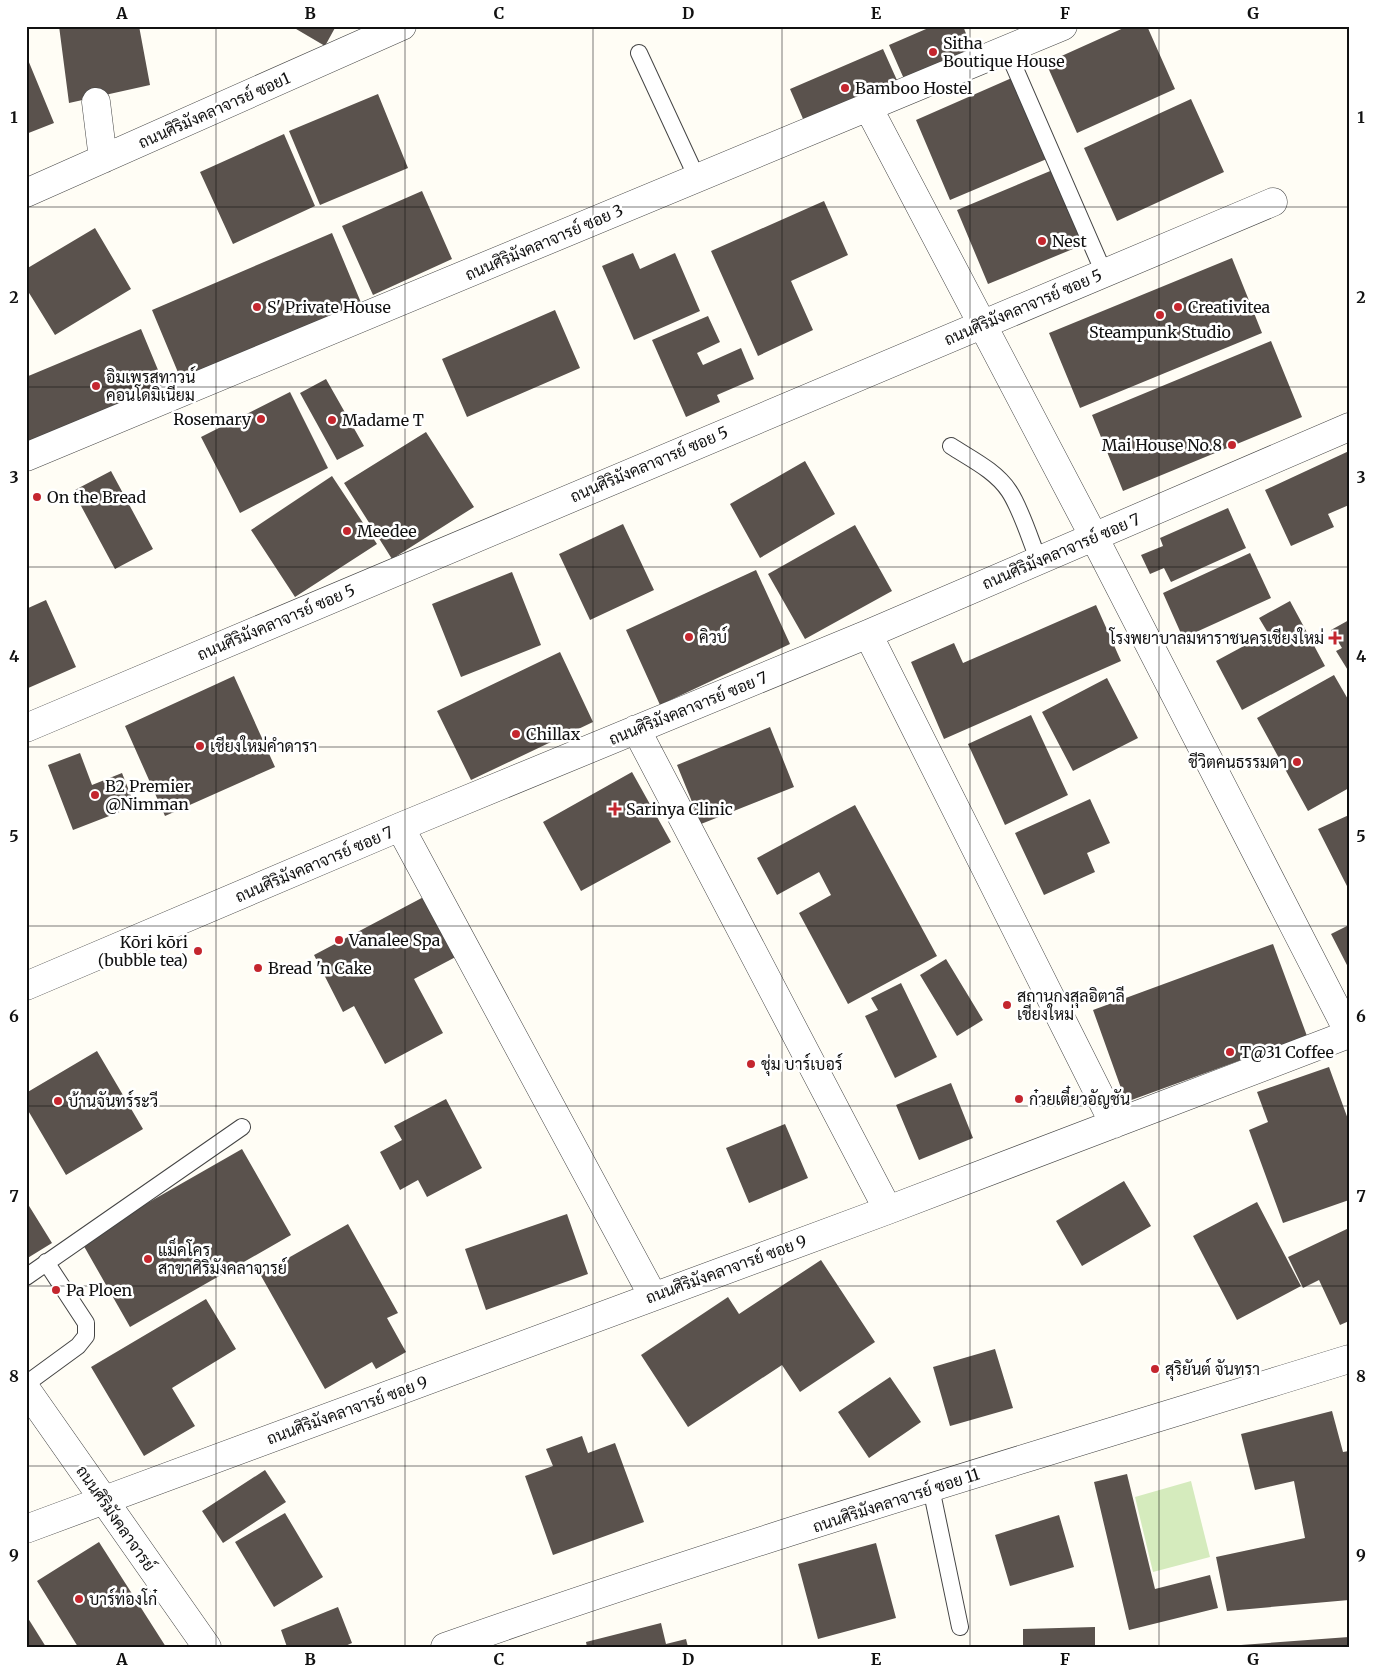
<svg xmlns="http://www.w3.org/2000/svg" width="1375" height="1673" viewBox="0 0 1375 1673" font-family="Merriweather,Sarabun,serif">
<rect width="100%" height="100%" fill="#fffdf5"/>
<path fill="#d5ebbd" d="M1191 1481 1210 1557 1153 1572 1135 1497Z"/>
<path fill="#5a524d" d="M59 26H139L150 85 69 103Z
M291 26H336L325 46Z
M933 26H963L976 59 908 88 889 45Z
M1128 26H1147L1175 89 1077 133 1046 63Z
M883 49 900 87 807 128 790 89Z
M26 55 54 123 26 134Z
M1014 77 1049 158 950 200 916 120Z
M378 94 408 168 320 205 289 131Z
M1191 99 1224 172 1117 221 1084 148Z
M284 134 315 206 233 244 200 172Z
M1055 169 1085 244 988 284 957 210Z
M422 191 452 259 373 295 342 226Z
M824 201 848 255 791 281 813 330 758 356 711 251Z
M95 228 131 289 55 335 26 288V269Z
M332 233 362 305 182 382 152 310Z
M633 253 640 269 675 253 700 311 634 340 602 266Z
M1232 258 1262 333 1080 408 1049 333Z
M555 310 580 368 467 417 442 359Z
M708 316 720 342 697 353 703 365 741 348 754 379 717 395 720 402 686 417 652 340Z
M141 329 168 394 26 453V377Z
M1271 341 1302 417 1123 491 1092 415Z
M326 379 364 446 337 460 300 393Z
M290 392 328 468 240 513 201 437Z
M426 432 474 507 392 559 344 483Z
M1349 451V505L1328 514 1334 527 1291 546 1265 490Z
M805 461 835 514 760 558 730 504Z
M111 471 153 549 115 569 73 491Z
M332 476 377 544 295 597 251 530Z
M1228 508 1246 548 1171 582 1164 568 1150 574 1141 555 1163 546 1160 538Z
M623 524 654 590 590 620 559 554Z
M855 525 892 591 805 639 768 574Z
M1250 553 1271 598 1183 638 1163 593Z
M756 570 790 644 660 705 626 630Z
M512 572 541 645 461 677 432 604Z
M46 600 76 667 26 689V609Z
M1290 601 1325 666 1242 710 1216 661 1268 633 1259 618Z
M1096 605 1121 661 944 739 911 662 954 643 963 663Z
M1349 620V672L1336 651 1342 648 1331 630Z
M560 652 593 722 471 780 437 711Z
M1334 675 1349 701V788L1308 811 1257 718Z
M234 676 275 767 165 816 125 726Z
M1107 678 1138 738 1073 771 1042 712Z
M1031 715 1068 795 1005 825 968 744Z
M770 727 794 787 701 824 677 765Z
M80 753 92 785 122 773 135 806 73 830 48 765Z
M632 772 671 842 581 891 543 822Z
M1090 799 1110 843 1087 853 1095 872 1044 895 1015 833Z
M855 805 937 956 848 1004 799 913 831 895 819 872 777 895 757 858Z
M1349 815V890L1318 829Z
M433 892 465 952 414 979 443 1033 385 1064 354 1006 343 1012 314 955Z
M1349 925V969L1331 934Z
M1273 944 1307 1036 1126 1102 1093 1010Z
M946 959 983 1020 957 1036 920 975Z
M901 983 937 1057 895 1078 865 1016 878 1010 871 998Z
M97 1051 143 1129 66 1175 26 1107V1093Z
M1329 1067 1349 1122V1200L1283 1223 1249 1130 1268 1122 1257 1092Z
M951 1083 973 1138 919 1160 896 1105Z
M446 1099 482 1168 427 1197 418 1180 400 1190 380 1152 402 1140 394 1126Z
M785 1124 808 1178 749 1203 726 1148Z
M242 1149 291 1235 130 1327 81 1241Z
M1124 1181 1151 1226 1082 1266 1056 1221Z
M26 1201 52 1243 26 1259Z
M1257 1202 1301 1286 1237 1320 1193 1236Z
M567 1214 588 1274 486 1310 465 1249Z
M348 1224 398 1313 387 1318 406 1352 376 1369 372 1362 325 1389 260 1274Z
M1349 1228V1321L1340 1325 1319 1280 1303 1288 1288 1257Z
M821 1260 875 1342 800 1392 782 1365 688 1427 641 1355 728 1297 739 1314Z
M206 1299 236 1349 172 1388 195 1426 144 1456 91 1367Z
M995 1349 1013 1408 950 1426 933 1367Z
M890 1377 921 1422 869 1458 838 1412Z
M1332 1411 1343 1452 1349 1451V1600L1227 1611 1216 1557 1305 1538 1294 1481 1255 1490 1241 1434Z
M582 1436 588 1453 615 1443 644 1522 553 1555 525 1476 553 1466 546 1449Z
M265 1470 286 1502 223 1543 202 1511Z
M1127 1474 1155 1589 1210 1575 1218 1608 1129 1630 1094 1482Z
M285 1513 323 1577 274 1607 235 1542Z
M1059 1515 1074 1567 1010 1586 995 1535Z
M99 1542 166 1647H78L37 1581Z
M876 1543 896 1618 818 1639 798 1564Z
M338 1607 352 1643 343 1647H287L281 1630Z
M26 1615 46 1647H26Z
M661 1623 666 1644 686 1639 688 1647H587L586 1642Z
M1095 1627V1647H1023V1629Z
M1349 1637V1647H1241V1645Z"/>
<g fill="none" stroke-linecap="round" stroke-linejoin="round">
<defs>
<path id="service" d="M1007 50 1104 273
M639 53 697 178
M951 446C971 459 996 471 1009 491 1021 509 1030 539 1038 559
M26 1277 242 1127
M26 1384 78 1346 86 1336V1323L46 1262
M931 1488 960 1627"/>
<path id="minor" d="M96 102 103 159
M868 107 1094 537 1349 1033
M26 193 402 26
M26 457 1063 26
M868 634 1114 1124
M26 728 1273 202
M636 729 888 1210
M400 827 653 1296
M26 986 400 827 868 634 1349 427
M26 1529 888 1210 1349 1034
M445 1647C743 1542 1047 1452 1349 1359"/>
<path id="tertiary" d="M26 1389 207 1647"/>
</defs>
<use href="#service" stroke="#444" stroke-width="18"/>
<use href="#minor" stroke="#444" stroke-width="29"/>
<use href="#tertiary" stroke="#444" stroke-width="29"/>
<use href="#service" stroke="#fff" stroke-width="16"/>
<use href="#minor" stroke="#fff" stroke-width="28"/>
<use href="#tertiary" stroke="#fff" stroke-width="28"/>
</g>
<path fill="none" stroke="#111" stroke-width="1" stroke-opacity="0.55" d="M216 26V1647M405 26V1647M593 26V1647M782 26V1647M970 26V1647M1159 26V1647M26 207H1349M26 387H1349M26 567H1349M26 747H1349M26 926H1349M26 1106H1349M26 1286H1349M26 1466H1349"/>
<g fill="#c4262e" stroke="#fff" stroke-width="2">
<circle cx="933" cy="52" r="5"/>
<circle cx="845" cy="88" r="5"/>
<circle cx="1042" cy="241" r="5"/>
<circle cx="257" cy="307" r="5"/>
<circle cx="1178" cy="307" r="5"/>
<circle cx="1160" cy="315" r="5"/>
<circle cx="96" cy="386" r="5"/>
<circle cx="261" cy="419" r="5"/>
<circle cx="332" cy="420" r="5"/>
<circle cx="1232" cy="445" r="5"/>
<circle cx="37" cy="497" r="5"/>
<circle cx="347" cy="531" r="5"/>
<circle cx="689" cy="637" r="5"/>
<path d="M1332.5 630.5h5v5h5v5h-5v5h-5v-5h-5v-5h5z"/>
<circle cx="516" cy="734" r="5"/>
<circle cx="200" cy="746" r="5"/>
<circle cx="1297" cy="762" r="5"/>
<circle cx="95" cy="795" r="5"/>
<path d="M612.5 801.5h5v5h5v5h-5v5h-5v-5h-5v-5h5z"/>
<circle cx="339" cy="940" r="5"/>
<circle cx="198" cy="951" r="5"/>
<circle cx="258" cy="968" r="5"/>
<circle cx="1007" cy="1005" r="5"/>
<circle cx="1230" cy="1052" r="5"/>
<circle cx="751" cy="1064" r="5"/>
<circle cx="1019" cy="1099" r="5"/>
<circle cx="58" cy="1101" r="5"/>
<circle cx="148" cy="1259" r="5"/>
<circle cx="56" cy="1290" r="5"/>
<circle cx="1155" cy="1369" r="5"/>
<circle cx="79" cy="1599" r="5"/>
</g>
<g text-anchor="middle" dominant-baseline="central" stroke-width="5" stroke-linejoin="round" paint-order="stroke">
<g font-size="16" fill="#111" stroke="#fff" text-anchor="start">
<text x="943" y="43">Sitha<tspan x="943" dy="18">Boutique House</tspan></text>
<text x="855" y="88">Bamboo Hostel</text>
<text x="1052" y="241">Nest</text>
<text x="267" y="307">S' Private House</text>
<text x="1188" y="307">Creativitea</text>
<text x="1160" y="332" text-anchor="middle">Steampunk Studio</text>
<text x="106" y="377">อิมเพรสทาวน์<tspan x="106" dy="18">คอนโดมิเนียม</tspan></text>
<text x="251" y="419" text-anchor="end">Rosemary</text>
<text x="342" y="420">Madame T</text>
<text x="1222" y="445" text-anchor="end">Mai House No.8</text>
<text x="47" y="497">On the Bread</text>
<text x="357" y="531">Meedee</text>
<text x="699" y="637">คิวบ์</text>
<text x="1324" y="638" text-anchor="end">โรงพยาบาลมหาราชนครเชียงใหม่</text>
<text x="526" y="734">Chillax</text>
<text x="210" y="746">เชียงใหม่คำดารา</text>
<text x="1287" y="762" text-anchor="end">ชีวิตคนธรรมดา</text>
<text x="105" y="786">B2 Premier<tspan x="105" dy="18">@Nimman</tspan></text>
<text x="626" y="809">Sarinya Clinic</text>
<text x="349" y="940">Vanalee Spa</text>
<text x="188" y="942" text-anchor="end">Kōri kōri<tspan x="188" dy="18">(bubble tea)</tspan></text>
<text x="268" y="968">Bread 'n Cake</text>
<text x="1017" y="996">สถานกงสุลอิตาลี<tspan x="1017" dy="18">เชียงใหม่</tspan></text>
<text x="1240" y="1052">T@31 Coffee</text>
<text x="761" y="1064">ชุ่ม บาร์เบอร์</text>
<text x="1029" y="1099">ก๋วยเตี๋ยวอัญชัน</text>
<text x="68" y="1101">บ้านจันทร์ระวี</text>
<text x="158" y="1250">แม็คโคร<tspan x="158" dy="18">สาขาศิริมังคลาจารย์</tspan></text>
<text x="66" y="1290">Pa Ploen</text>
<text x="1165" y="1369">สุริยันต์ จันทรา</text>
<text x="89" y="1599">บาร์ท่องโก๋</text>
</g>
<g font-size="16" fill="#111" stroke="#fff">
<text transform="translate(214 110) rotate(-24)">ถนนศิริมังคลาจารย์ ซอย1</text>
<text transform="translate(544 242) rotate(-23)">ถนนศิริมังคลาจารย์ ซอย 3</text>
<text transform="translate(1023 307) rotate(-23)">ถนนศิริมังคลาจารย์ ซอย 5</text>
<text transform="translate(649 464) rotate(-23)">ถนนศิริมังคลาจารย์ ซอย 5</text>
<text transform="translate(1061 551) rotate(-23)">ถนนศิริมังคลาจารย์ ซอย 7</text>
<text transform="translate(276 622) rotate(-23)">ถนนศิริมังคลาจารย์ ซอย 5</text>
<text transform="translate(688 708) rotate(-22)">ถนนศิริมังคลาจารย์ ซอย 7</text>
<text transform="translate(314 864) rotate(-23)">ถนนศิริมังคลาจารย์ ซอย 7</text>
<text transform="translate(726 1269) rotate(-20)">ถนนศิริมังคลาจารย์ ซอย 9</text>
<text transform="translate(347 1410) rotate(-20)">ถนนศิริมังคลาจารย์ ซอย 9</text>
<text transform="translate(896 1500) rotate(-18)">ถนนศิริมังคลาจารย์ ซอย 11</text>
<text transform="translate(116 1518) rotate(55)">ถนนศิริมังคลาจารย์</text>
</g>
</g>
<rect width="1375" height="1673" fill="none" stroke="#ffffff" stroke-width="55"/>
<rect x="28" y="28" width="1320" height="1618" fill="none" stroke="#111" stroke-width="2"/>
<g font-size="16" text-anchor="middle" font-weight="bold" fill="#111">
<text x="122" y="19">A</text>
<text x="310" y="19">B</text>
<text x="499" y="19">C</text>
<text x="688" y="19">D</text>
<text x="876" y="19">E</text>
<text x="1065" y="19">F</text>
<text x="1253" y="19">G</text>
<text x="14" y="123">1</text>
<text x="1361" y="123">1</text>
<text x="14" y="303">2</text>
<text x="1361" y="303">2</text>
<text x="14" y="483">3</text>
<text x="1361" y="483">3</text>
<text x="14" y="662">4</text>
<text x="1361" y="662">4</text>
<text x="14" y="842">5</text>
<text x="1361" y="842">5</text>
<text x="14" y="1022">6</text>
<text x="1361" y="1022">6</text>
<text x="14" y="1202">7</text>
<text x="1361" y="1202">7</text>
<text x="14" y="1382">8</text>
<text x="1361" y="1382">8</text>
<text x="14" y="1561">9</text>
<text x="1361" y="1561">9</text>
<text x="122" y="1665">A</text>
<text x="310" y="1665">B</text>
<text x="499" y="1665">C</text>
<text x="688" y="1665">D</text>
<text x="876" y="1665">E</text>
<text x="1065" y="1665">F</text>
<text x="1253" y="1665">G</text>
</g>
</svg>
